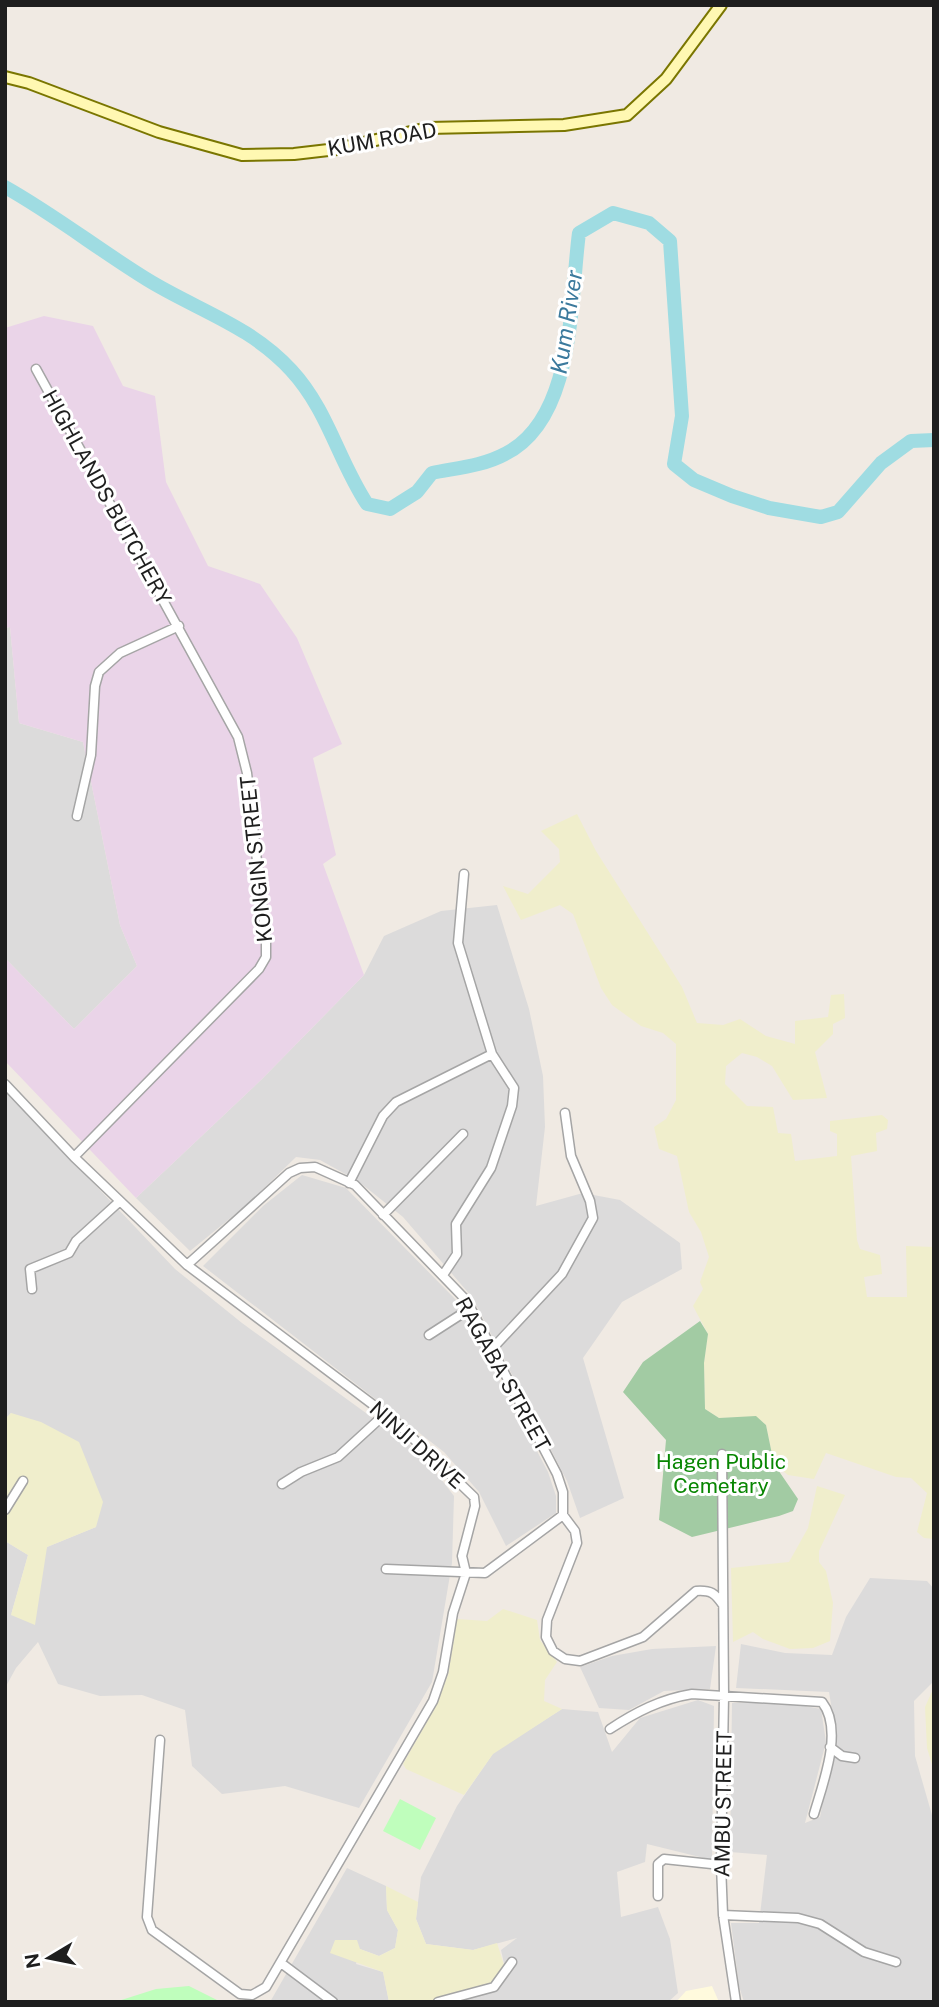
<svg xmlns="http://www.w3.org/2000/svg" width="939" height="2007" viewBox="0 0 939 2007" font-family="'Public Sans',sans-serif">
<rect width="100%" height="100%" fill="#f0eae3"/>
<path fill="#dcdbdb" d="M10 627 19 723 83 742 120 925 137 966 74 1029 5 958V628Z
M497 905 529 1009 543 1076 545 1127 536 1206 583 1193 620 1200 680 1243 682 1269 622 1302 583 1358 624 1498 580 1518 567 1481 472 1297 403 1217 358 1181 320 1160 296 1157 249 1203 190 1251 136 1198 262 1079 364 975 384 936 441 911Z
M5 1090 175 1269 242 1323 421 1453 454 1496 452 1563 432 1682 359 1808 285 1786 222 1794 192 1766 185 1710 142 1695 100 1696 58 1684 38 1642 16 1668 5 1688V1541L28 1555 11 1615 47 1547 96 1527 11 1413 5 1419Z
M302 1175 346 1188 459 1303 548 1472 556 1496V1513L506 1546 479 1492 444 1452 203 1266 263 1206Z
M870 1578 927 1581 934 1589V1681L914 1701 915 1756 934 1822V2002H744L739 1986 731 1923H759L767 1855 730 1852 732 1703 784 1702 821 1709 826 1742 805 1823 820 1817 836 1734 829 1692 736 1688 741 1644 785 1653 832 1655 846 1617Z
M716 1646 710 1689 664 1691 629 1710 599 1708 580 1667 612 1656 652 1649Z
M698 1700 714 1706 712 1860 647 1844 645 1862 617 1872 621 1917 658 1907 670 1939 678 1993 668 2002H425L489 1985 505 1968 501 1950 517 1938 473 1950 426 1944 416 1919 421 1877 457 1806 494 1752 562 1709 598 1712 612 1752 640 1718Z
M347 1868 386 1886 387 1910 398 1930 395 1948 379 1956 360 1949 356 1964 383 1972 389 2002H270Z"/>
<path fill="#ead4e8" d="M44 316 93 326 123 386 155 396 166 482 208 566 260 584 297 638 342 744 313 758 336 855 323 864 364 975 262 1079 136 1198 5 1061V958L74 1029 137 966 120 925 83 742 19 723 10 627 5 628V328Z"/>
<path fill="#fffadd" d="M712 1986 719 2002H676L686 1991Z"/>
<path fill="#f0eecc" d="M577 814 596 851 682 987 697 1023 723 1025 740 1019 766 1036 795 1044V1021L828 1017 831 995 844 994 845 1018 833 1024V1034L815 1052 827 1098 793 1100 772 1066 757 1057 742 1053 726 1066 725 1084 747 1106 773 1107 778 1133 791 1134 795 1161 837 1156V1134L830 1131V1121L882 1115 888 1120 887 1129 876 1133 877 1151 851 1156 857 1240 860 1249 880 1255 882 1274 864 1277 867 1297H907L906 1246 934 1247V1539L924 1538 917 1532 927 1493 911 1478 896 1477 826 1453 814 1479 788 1475 774 1464 766 1425 756 1417 719 1418 705 1409 704 1363 708 1334 693 1306 703 1289 700 1282 709 1257 701 1232 689 1212 677 1156 659 1149 654 1127 666 1119 676 1100V1044L663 1033 641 1026 612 1005 601 988 573 914 560 905 521 920 503 886 528 894 560 862 559 849 541 831Z
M11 1413 41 1422 79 1442 103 1502 96 1527 47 1547 35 1625 11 1615 28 1555 5 1541V1419Z
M817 1486 845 1495 819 1551V1562L826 1571 833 1603 830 1641 813 1648 790 1649 763 1639 753 1632 733 1642 731 1568 789 1562 808 1528Z
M503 1609 537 1620 540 1640 557 1662 545 1680 544 1701 562 1709 493 1754 464 1795 406 1769 403 1764 433 1711 448 1675 457 1619 487 1621Z
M934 1687V1771L927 1748 925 1707Z
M386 1886 418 1902 416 1919 426 1944 473 1950 497 1943 505 1968 489 1985 425 2002H389L383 1972 330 1953 335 1940H357L360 1949 379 1956 395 1948 398 1930 387 1910Z"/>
<path fill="#a2cba3" d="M700 1321 708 1334 704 1363 705 1409 719 1418 756 1416 766 1425 774 1464 798 1499 793 1511 779 1516 692 1537 659 1520 666 1440 623 1392 643 1362Z"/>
<path fill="#bffebc" d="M400 1799 436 1818 420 1850 383 1831Z
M189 1986 221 2002H115L156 1989Z"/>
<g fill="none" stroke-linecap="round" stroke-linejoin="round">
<path stroke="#9fdce2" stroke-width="14" d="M5 187C55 215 99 250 148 280 197 310 251 326 291 370 328 410 338 460 367 504L390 509 417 492 432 473C456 468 483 466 505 454 575 419 570 301 579 233L613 213 649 223 670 241 682 416 674 464 694 480 732 496 769 508 821 517 838 512 881 463 911 441 934 440"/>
<defs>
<path id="street" d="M36 369 238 737 247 773 266 940V957L259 969 74 1157
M77 816 91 755 95 686 99 672 120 653 179 626
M5 1084 74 1157 187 1265 396 1422 474 1497 475 1506 462 1556 466 1573 453 1613 443 1672 433 1701 266 1987 252 1995 240 1994 152 1930 147 1917 160 1740
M349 1183 383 1116 396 1102 492 1054
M383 1215 463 1134
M187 1265 289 1173 300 1168 315 1167 355 1185 467 1301 557 1474 563 1492V1515
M443 1275 457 1254 456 1224 491 1168 512 1106 514 1088 492 1054 458 943 464 874
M32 1289 30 1269 69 1253 76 1241 120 1201
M429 1335 471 1308
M492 1349 562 1274 593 1218 590 1201 571 1156 565 1113
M722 1454 724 1696 721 1865 723 1915 736 2002
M282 1484 301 1472 338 1457 385 1414
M5 1510 23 1481
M386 1569 485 1573 563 1515 575 1531 577 1543 547 1620 546 1637 553 1651 565 1659 580 1661 643 1637 696 1591C711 1590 715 1593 723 1605
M610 1729C636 1712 661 1699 692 1694L822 1702C844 1730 823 1783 814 1814
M830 1747 842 1756 855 1758
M658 1896V1864L664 1859 721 1865
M723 1915 798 1918 820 1924 864 1952 896 1962
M281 1963 333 2002
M438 2002 494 1987 512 1962"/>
<path id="secondary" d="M5 77 29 83 159 132 242 155 294 154 337 149 428 128 564 125 627 115 666 79 721 5"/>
</defs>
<use href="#street" stroke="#a5a5a5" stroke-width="11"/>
<use href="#secondary" stroke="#7a7600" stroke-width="14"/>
<use href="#street" stroke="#fff" stroke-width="8"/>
<use href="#secondary" stroke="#fff8b2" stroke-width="10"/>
</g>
<g text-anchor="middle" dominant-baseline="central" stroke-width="6" stroke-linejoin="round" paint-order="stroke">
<g font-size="21" fill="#1e1e1e" stroke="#fff">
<text transform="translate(382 139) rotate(-10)">KUM ROAD</text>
<text transform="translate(107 497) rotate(61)">HIGHLANDS BUTCHERY</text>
<text transform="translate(256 859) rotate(-96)">KONGIN STREET</text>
<text transform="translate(503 1374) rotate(61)">RAGABA STREET</text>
<text transform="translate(417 1445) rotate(42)">NINJI DRIVE</text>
<text transform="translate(723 1804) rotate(-89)">AMBU STREET</text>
</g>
<g font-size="21" fill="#088602" stroke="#fff">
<text x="721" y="1461">Hagen Public<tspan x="721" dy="24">Cemetary</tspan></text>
</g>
<g font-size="23" font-style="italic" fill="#3b7a9d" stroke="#fff">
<text transform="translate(566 322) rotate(-81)">Kum River</text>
</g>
</g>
<rect width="939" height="2007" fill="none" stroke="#1e1e1e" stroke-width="14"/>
<g transform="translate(49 1958) rotate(260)" stroke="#ffffff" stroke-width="5" paint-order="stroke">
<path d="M0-5L12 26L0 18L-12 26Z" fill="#1e1e1e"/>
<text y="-10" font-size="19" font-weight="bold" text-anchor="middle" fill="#1e1e1e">N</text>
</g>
</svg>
